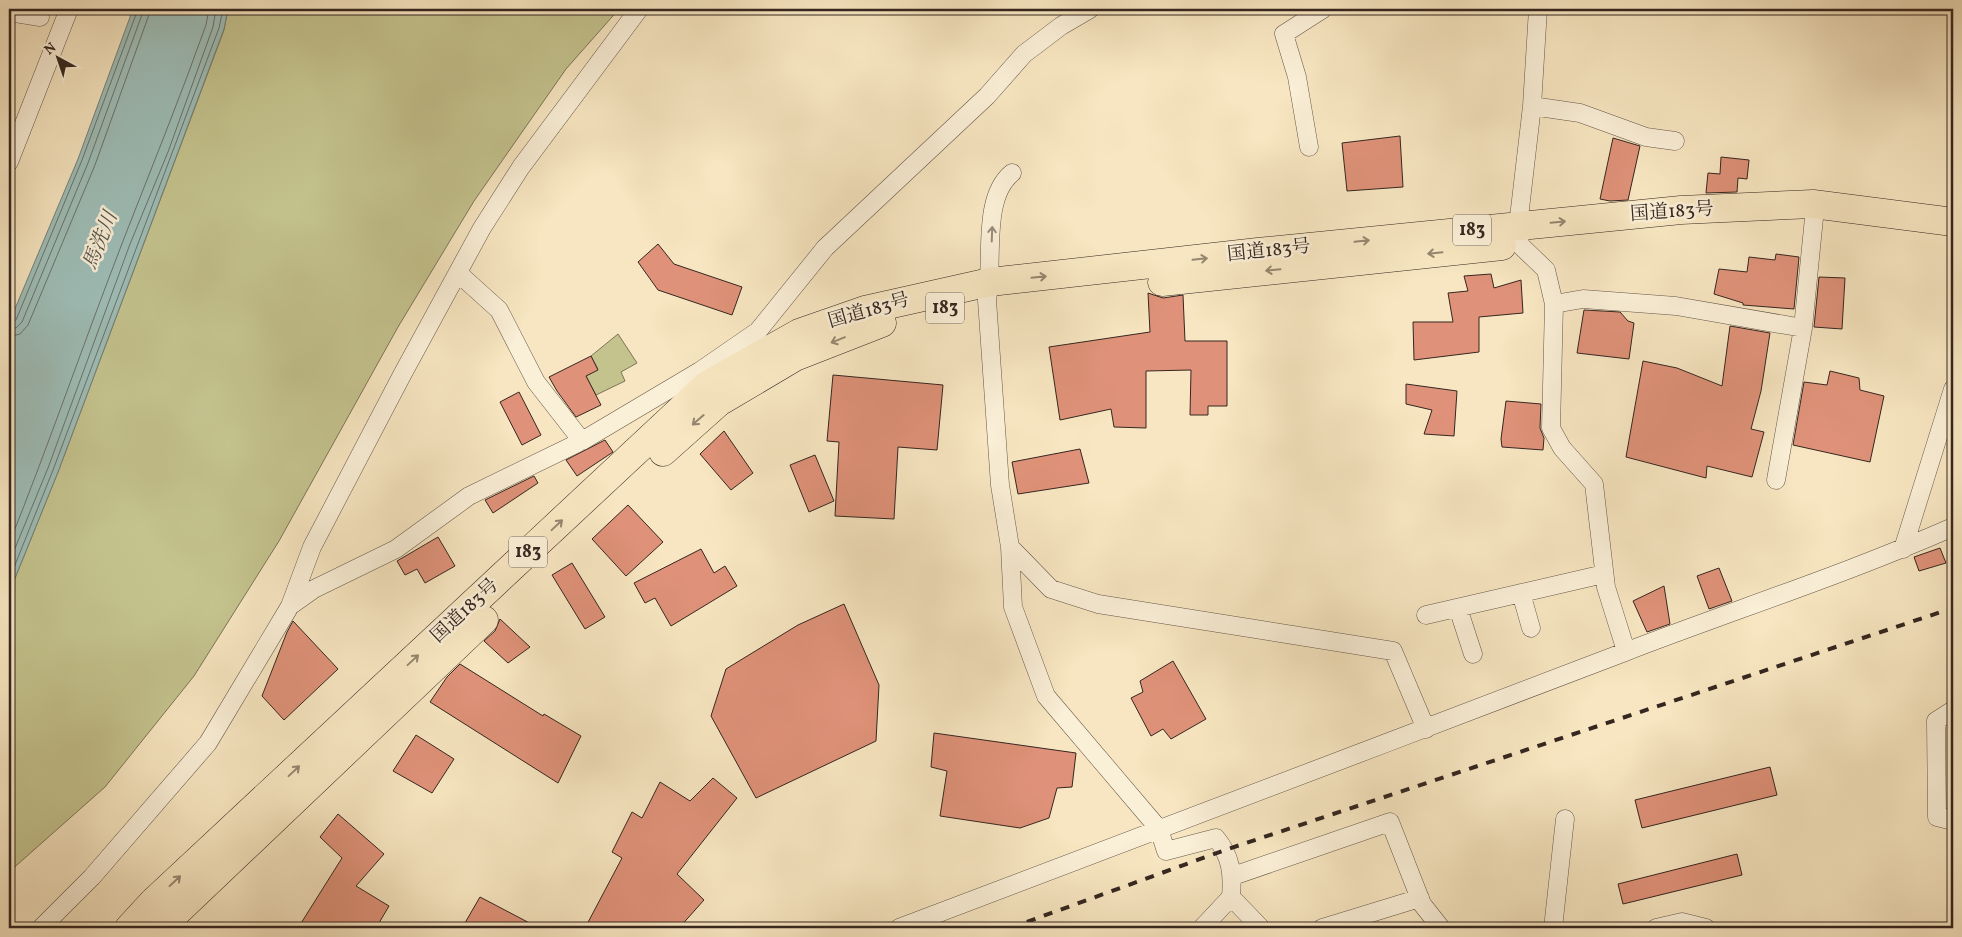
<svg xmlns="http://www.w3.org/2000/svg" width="1962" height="937" viewBox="0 0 1962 937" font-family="Vollkorn,'Noto Serif JP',serif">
<rect width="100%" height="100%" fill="#f7e6c1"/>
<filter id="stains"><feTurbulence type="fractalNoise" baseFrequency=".004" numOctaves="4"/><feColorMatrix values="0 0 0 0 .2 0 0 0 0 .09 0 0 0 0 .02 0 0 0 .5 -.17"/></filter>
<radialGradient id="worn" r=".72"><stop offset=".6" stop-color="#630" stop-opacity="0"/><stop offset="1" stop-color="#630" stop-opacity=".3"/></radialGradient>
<path fill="#c4c38e" stroke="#7c7457" d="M228 9H619L566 69 474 201 398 327 279 541 194 676 105 787 9 872V593L58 472 224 30Z
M618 334 637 363 621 372 625 381 596 395 586 376 598 369 591 356Z"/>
<path fill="#9ebeb8" stroke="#74817b" d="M133 9H228L224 29 58 472 9 593V323L78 159Z"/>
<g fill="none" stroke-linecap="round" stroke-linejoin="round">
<path stroke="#6a726c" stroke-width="1" d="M9 323 16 320 82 160 138 9
M9 329 16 328 22 322 88 163 144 9
M9 337 20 334 28 325 95 165 151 9
M9 544C49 444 84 342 123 241 151 169 180 98 206 25L209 9
M9 563 48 468 130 244 168 152 213 27 216 9
M9 580 53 470 219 28 223 9"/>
</g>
<path fill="#df9279" stroke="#352620" d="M1400 136 1403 187 1347 191 1342 143Z
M1613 138 1640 146 1628 200 1610 201 1600 199Z
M1721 157 1749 160 1747 179 1738 178 1737 192 1706 193 1708 173 1720 174Z
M658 244 674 264 742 287 732 315 658 290 638 262Z
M1776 254 1799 257 1794 309 1743 305V303L1714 294 1719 269 1747 272 1749 257 1775 260Z
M1491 274 1494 288 1521 280 1523 313 1479 317V352L1414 360 1413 322H1453L1448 293 1468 291 1464 276Z
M1819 277 1845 278 1842 329 1814 327Z
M1148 293 1163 298 1183 295 1185 341H1227V406H1208V415H1190L1191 370 1146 371V428L1114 427 1111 409 1060 420 1049 347 1150 332Z
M1584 310 1620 312 1628 321 1634 323 1629 359 1577 353Z
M1730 326 1770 333 1761 391 1751 429 1764 432 1752 477 1707 466 1706 478 1626 457 1643 361 1677 368 1722 386Z
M591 356 598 370 586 376 601 405 576 417 557 391 549 377Z
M1830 371 1859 378 1860 390 1884 396 1870 462 1793 445 1804 382 1827 385Z
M833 375 943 385 937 450 898 447 894 519 835 516 839 442 827 441Z
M1406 384 1457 391 1454 436 1424 434 1432 410 1406 404Z
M519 392 541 435 522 445 500 402Z
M1506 401 1541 404 1540 428 1544 438 1543 450 1502 447 1501 439Z
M724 431 753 473 731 490 700 454Z
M605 440 613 452 577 476 566 460Z
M1080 449 1089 483 1018 494 1012 462Z
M815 455 834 501 809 512 790 465Z
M534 476 538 483 493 513 485 500Z
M628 505 663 542 626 576 592 539Z
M438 537 455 566 425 583 417 569 405 575 397 561Z
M1940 548 1946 563 1919 571 1914 557Z
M701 549 714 573 725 566 737 586 671 626 655 598 645 603 634 583Z
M572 563 605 617 585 629 552 575Z
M1719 568 1732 601 1709 609 1697 576Z
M1664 586 1670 624 1647 632 1633 601Z
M844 604 879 685 876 741 756 798 711 716 726 669 798 625Z
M500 619 530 647 508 663 484 641 495 631Z
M293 621 338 669 284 720 262 696 287 632Z
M1173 661 1206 719 1171 739 1163 729 1151 736 1131 698 1143 692 1140 681Z
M460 664 543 716 544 714 581 736 558 783 430 702 447 677Z
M934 733 1076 753 1072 787 1057 788 1049 818 1020 828 940 816 947 771 931 767Z
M416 735 454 759 432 793 393 771Z
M1770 767 1777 795 1642 828 1635 800Z
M713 778 737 798 677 874 704 900 679 928H585L622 858 612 852 632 812 642 818 660 782 690 801Z
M338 814 384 854 356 886 389 906 376 928H298L342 858 320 837Z
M1737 854 1742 875 1623 904 1618 884Z
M480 897 539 928H462Z"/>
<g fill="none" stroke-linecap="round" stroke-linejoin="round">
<defs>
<path id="minor" d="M1538 9 1532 106 1518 226 1520 245 1546 270 1554 304 1551 428 1562 448 1594 484 1606 587 1626 651
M9 12 40 17
M1532 106 1580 113 1646 137 1675 141
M1309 147 1297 77 1284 34 1323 9
M9 162 69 9
M1012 173C981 198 994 263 987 300L1000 485 1010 547 1013 607 1046 696 1159 829 1166 851 1216 838C1231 856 1233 874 1231 897L1261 928
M458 273 499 310 536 382 582 441
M1554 304 1583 299 1676 306 1803 328 1776 480
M1803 328 1814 218
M1010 547 1051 589 1098 604 1393 651 1426 729
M1903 549 1953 389
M1521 593 1531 628
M290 606 314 589 396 549 469 496 582 441 700 371 758 331 825 248 987 96 1024 54 1061 26 1090 9
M1458 608 1473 654
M1426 615 1604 574
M1953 710 1936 721 1937 817 1949 820 1953 815
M1233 876 1390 822 1422 904 1441 928
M41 928 92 877 208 743 290 606 312 547 402 375 482 228 521 167 639 9
M899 928C1141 837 1383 744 1625 652 1734 610 1846 574 1953 527
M1202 928 1231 897
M1322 928 1420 898
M1553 928 1565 819
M1656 928 1682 922 1706 928"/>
<path id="trunk" d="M1162 282 1502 246
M663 452 719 402 795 357 882 323
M129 928 153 902 707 385 799 333 865 310 990 282 1258 252 1681 210 1813 204 1953 222
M160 928 484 620"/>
</defs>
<use href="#minor" stroke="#665648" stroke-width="19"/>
<use href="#trunk" stroke="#352620" stroke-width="29"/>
<use href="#minor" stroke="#faefd7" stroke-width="18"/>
<use href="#trunk" stroke="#f7e6c1" stroke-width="28"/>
<path stroke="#352620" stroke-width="4" stroke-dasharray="9 9" stroke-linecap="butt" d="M1010 928 1225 850 1953 608"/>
</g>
<defs><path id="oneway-shaft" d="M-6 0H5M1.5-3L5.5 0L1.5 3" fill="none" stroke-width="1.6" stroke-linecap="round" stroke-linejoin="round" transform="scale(1.25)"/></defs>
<g stroke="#968670">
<use href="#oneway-shaft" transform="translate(1558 222) rotate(-5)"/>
<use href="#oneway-shaft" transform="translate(1362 241) rotate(-6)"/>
<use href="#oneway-shaft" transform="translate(1435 253) rotate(174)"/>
<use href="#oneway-shaft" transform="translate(1200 259) rotate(-6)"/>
<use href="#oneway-shaft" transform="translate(1273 270) rotate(174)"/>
<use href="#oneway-shaft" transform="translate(1039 277) rotate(-6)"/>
<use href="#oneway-shaft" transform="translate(838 340) rotate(158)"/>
<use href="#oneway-shaft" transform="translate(698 420) rotate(139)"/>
<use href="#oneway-shaft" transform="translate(557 525) rotate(-43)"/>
<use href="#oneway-shaft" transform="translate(413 660) rotate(-43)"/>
<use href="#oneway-shaft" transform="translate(294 771) rotate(-43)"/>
<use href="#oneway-shaft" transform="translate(175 881) rotate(-43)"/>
</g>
<use stroke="#988a7c" href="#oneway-shaft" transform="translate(992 234) rotate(-88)"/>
<g text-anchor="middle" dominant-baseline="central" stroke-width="5" stroke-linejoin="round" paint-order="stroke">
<g fill="#faefd7" stroke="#706257" stroke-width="1">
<rect x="1453" y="214.5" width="38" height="31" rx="4"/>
<rect x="926" y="292.5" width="38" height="31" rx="4"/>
<rect x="509" y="536.5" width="38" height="31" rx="4"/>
</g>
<g font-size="18" font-weight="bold" fill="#352620">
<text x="1472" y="230">183</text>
<text x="945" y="308">183</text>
<text x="528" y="552">183</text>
</g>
<g font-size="19" fill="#352620" stroke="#faefd7">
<text transform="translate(1672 212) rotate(-4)">国道183号</text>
<text transform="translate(1269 251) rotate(-6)">国道183号</text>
<text transform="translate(869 311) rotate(-16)">国道183号</text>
<text transform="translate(465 611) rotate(-43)">国道183号</text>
</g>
<g font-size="20" font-style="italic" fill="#54544e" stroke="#faefd7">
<text transform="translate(101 241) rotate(-68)">馬洗川</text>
</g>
</g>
<rect width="1962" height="937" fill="none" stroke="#f7e6c1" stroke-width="30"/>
<rect x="10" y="10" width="1942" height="917" fill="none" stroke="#352620" stroke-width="2.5"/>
<rect x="15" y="15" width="1932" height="907" fill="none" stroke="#352620"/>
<g transform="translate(58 58) rotate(320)" stroke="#faefd7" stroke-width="4" paint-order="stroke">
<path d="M0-4L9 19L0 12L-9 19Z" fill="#352620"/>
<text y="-8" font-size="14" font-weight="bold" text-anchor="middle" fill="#352620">N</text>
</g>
<rect width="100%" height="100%" filter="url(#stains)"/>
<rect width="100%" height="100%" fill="url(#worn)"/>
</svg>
